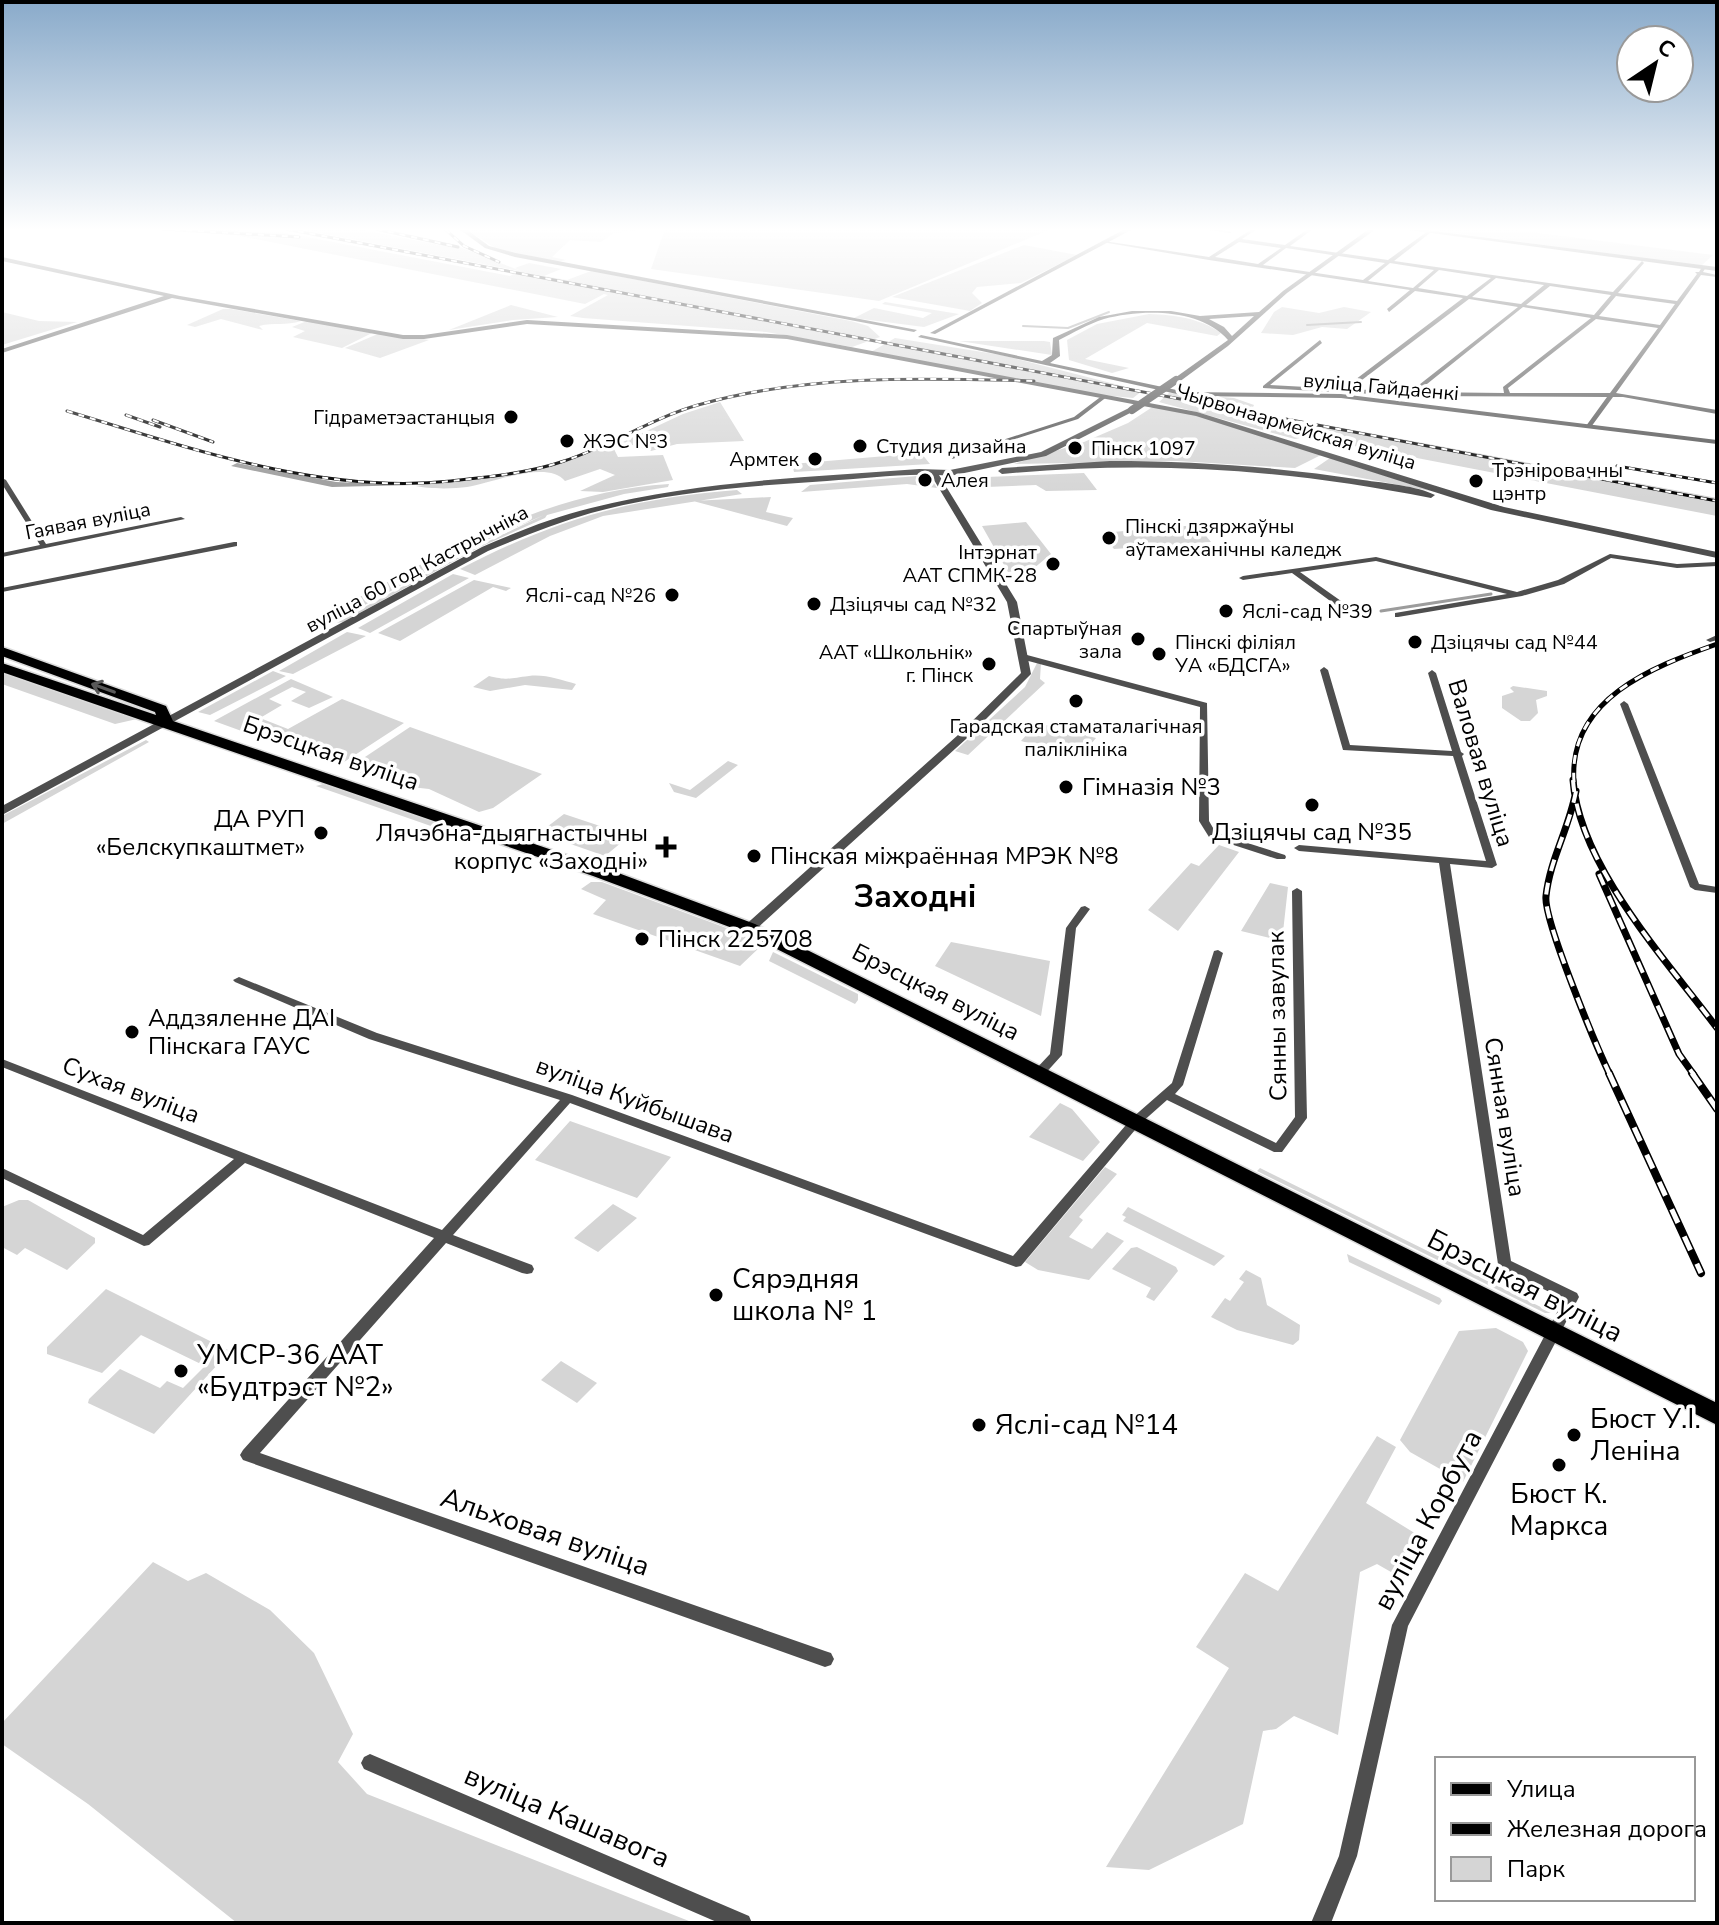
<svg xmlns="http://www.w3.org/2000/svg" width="1719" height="1925" viewBox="0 0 1719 1925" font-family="'Nunito Sans',sans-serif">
<rect width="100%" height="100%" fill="#fff"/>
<path fill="#d5d5d5" d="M204 229 281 232 510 276 519 271 299 229H358L439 245 452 244 521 271 515 268 529 263 561 269 544 276 567 280 591 271 851 321 868 326 880 337 852 347 766 332 583 318 570 316 608 295 604 294 585 304Z
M466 229H656L614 233 601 242 570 240 552 257 566 260 557 262 495 248Z
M665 229H1051L879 301 651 269Z
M1426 229H1506L1713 255 1701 266Z
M1024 245 1077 255 1021 283 977 287 972 293 982 303 970 311 892 297Z
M885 302 959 314 924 327 854 318 874 308 923 318 932 313 882 304Z
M511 305 558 317 513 320 449 330Z
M1282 307 1319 313 1344 307 1371 312 1347 329 1322 327 1293 335 1261 333 1274 312Z
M223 309H231L301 321C286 326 274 322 259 326L263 330 221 319 195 327 187 325Z
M2 312 39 321 77 322 2 345Z
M1149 314C1174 315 1200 318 1221 333L1217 336 1147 323 1085 359 1129 368 1112 373 1069 360 1067 340 1097 324Z
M307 321 372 333 342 348 293 337 305 331 292 327Z
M380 333 429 340 380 358 345 348Z
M895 338 1001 355 1142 391 1133 398 1102 395 871 352Z
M959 341H1044L1050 342 1052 355Z
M1169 393 1234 398 1254 405 1251 411 1717 498V516L1365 448 1305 437 1295 439 1159 402Z
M720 402 744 441 677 444 651 451 623 442 683 414Z
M1154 406 1204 416 1321 455 1295 468 1177 461 1014 464 1084 442 1128 423Z
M612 445 618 457 663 455 673 480 603 492 580 491 615 475 600 469 565 481C547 459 490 484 467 487 453 489 428 489 416 486L534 470Z
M921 453 930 464 794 472 792 464Z
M1330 458 1436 492 1314 469Z
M1084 473 1097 490 1046 491 1036 485 961 488V478Z
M929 475 937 488 907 484 801 492 810 485Z
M669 484 668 487 624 494 547 515 545 518 478 548 343 622 335 623 472 549 544 515 482 542 333 622 321 618C431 559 541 492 669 484Z
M737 490 742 494 603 516 550 536 475 575 460 569C554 520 631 498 737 490Z
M771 497 766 512 793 518 787 526 693 501Z
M1026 522 1051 554 1033 569 1008 572 982 526Z
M1197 525 1211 542 1114 549 1101 533Z
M453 574 469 578 370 633 358 628Z
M474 580 511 588 506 591 493 587 400 641 378 633Z
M347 632 366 636 293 674 279 671Z
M1037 663H1041L1040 679 1045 683 968 755 955 751 1025 687Z
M273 671 286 676 210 715 198 712Z
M2 673 137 719 115 724 2 684Z
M489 676C509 681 511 678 529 676 545 674 561 680 576 684L572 690 525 685 490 691 473 687Z
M291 679 333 697 309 708 291 701 306 692 292 687 269 699 282 705 260 718 288 729 342 699 404 723 338 766 214 721Z
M1513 686 1547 691V696L1536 700 1538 713 1530 721H1521L1502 708V696L1514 692 1510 688Z
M1037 723H1038L1096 738 1080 757 1021 741Z
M410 727 542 774 493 808 479 812 429 789 402 786 347 769Z
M146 740 149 742 2 824V816Z
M728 761 738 765 696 798 674 792 669 783 690 790Z
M323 784 463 831 451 833 316 786Z
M564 814 600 826 594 832 622 842 605 856 539 833Z
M1219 845 1239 852 1178 931 1148 910 1191 863 1199 866Z
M591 882H602L740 933 760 947 740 966 593 914 606 900 581 889Z
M1270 883 1288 887 1282 941 1241 931Z
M951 942 1050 961 1041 1016 935 966Z
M773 952 858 994V1000L855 1004 769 961Z
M1060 1103 1072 1109 1100 1142 1083 1161 1029 1137Z
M570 1121 671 1157 637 1198 535 1160Z
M1105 1167 1117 1174 1079 1217 1083 1220 1069 1237 1092 1249 1107 1232 1124 1241 1089 1280 1038 1270 1025 1262Z
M1260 1168 1553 1313H1545L1257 1171Z
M19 1200H28L95 1238V1243L67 1270 25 1248 17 1255 2 1247V1207Z
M613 1204 637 1218 598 1252 574 1238Z
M1128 1207 1225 1256 1214 1266 1123 1221 1126 1217 1122 1215Z
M1137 1247 1176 1267 1178 1271 1154 1301 1146 1297 1151 1288 1112 1269 1131 1248Z
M1347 1254 1440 1298 1442 1301 1439 1305 1349 1262Z
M1246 1270 1261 1278 1267 1305 1300 1325 1299 1340 1293 1345 1237 1330 1211 1317 1225 1298 1230 1301 1244 1282 1239 1279Z
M106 1289 230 1351 154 1434 88 1403 89 1399 120 1369 160 1388 167 1381 183 1388 205 1366 141 1335 102 1373 47 1354V1347Z
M1496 1328 1523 1342 1528 1351 1463 1482 1410 1452 1400 1440 1459 1331Z
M561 1361 597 1383 577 1403 541 1380Z
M1377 1436 1396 1447 1366 1503 1421 1537 1398 1576 1377 1564 1360 1572 1338 1735 1294 1716 1276 1729 1263 1731 1243 1824 1149 1870 1106 1867 1229 1668 1196 1647 1245 1573 1278 1591Z
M153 1562 188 1581 206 1573 270 1610 314 1653 353 1734 338 1762 367 1794 694 1923H237L88 1804 2 1744V1723Z"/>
<path fill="#9c9c9c" d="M237 463 336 482 413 485 332 487 231 466Z"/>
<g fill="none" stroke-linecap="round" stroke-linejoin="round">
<path stroke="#9c9c9c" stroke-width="2" d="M1307 325 1361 322
M1023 326 1068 328 1109 312"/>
<path stroke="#9c9c9c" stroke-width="3" d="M1381 611 1491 594"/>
<defs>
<path id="primary" d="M2 647 166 706 173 721 605 868 755 924 1717 1403V1425L743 932 593 876 2 672V663L156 715 155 712 2 656Z"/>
</defs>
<use href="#primary" stroke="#dbdbdb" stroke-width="3"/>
<path fill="#4e4e4e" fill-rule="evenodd" d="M1202 229H1216L1232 232 1230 233Z
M1252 229H1257L1242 239 1285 245 1308 229H1313L1290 246 1388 260 1428 231 1430 233 1394 261 1613 292 1642 261 1644 263 1618 293 1677 301 1697 274 1695 272H1699L1702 267H1706L1703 272 1717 275V277L1701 275 1616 393 1717 410V414L1623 397H1613L1591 427 1589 428 1586 426 1607 397 1411 396 1263 388V386L1320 340 1322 343 1270 385 1343 389 1463 298 1415 291 1389 312 1387 309 1410 290 1209 260 1102 242 1104 241 1209 257ZM1239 242 1281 248 1258 264 1215 257ZM1286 248 1385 263 1363 280 1263 265ZM1390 263 1434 270 1413 288 1368 281ZM1439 270 1491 278 1467 296 1418 288ZM1496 278 1544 285 1521 304 1472 297ZM1550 286 1611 295 1594 315 1526 305ZM1616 296 1675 304 1660 325 1599 316ZM1469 299 1518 307 1410 392 1350 389ZM1523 307 1591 318 1503 387 1504 393 1417 392ZM1596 319 1658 328 1610 393H1510L1508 388Z
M1103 395 1108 396 1078 419 952 459 947 458 1074 417Z
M2 478 6 480 46 544 181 517 185 519 2 557V553L40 545 2 484Z
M234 542H237V546L2 592V588Z
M1610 554 1677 564 1717 562V566L1677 568 1611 558 1564 584 1522 596 1398 617H1395V613L1507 594 1376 561 1300 572 1341 601V605L1331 611 1327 609 1333 603 1292 573 1243 580 1239 578 1243 576 1376 557 1517 592 1558 580Z
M1717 635V640L1710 642 1706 640Z
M1021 655H1027L1207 703 1209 821 1216 833 1285 855 1286 857 1285 859H1277L1209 837 1199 821 1200 707 1021 659Z
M1324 667 1328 670 1350 745 1452 751 1428 673 1432 670 1436 673 1461 752 1464 754 1462 756 1497 865 1492 868 1450 864 1511 1261 1577 1293 1579 1297 1408 1626 1357 1856 1331 1923H1311L1339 1856 1392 1625 1564 1299 1500 1268 1498 1264 1439 863 1299 851 1294 848 1299 845 1486 861 1453 756 1343 750 1320 670Z
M1624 701 1628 704 1699 884 1717 887V893L1695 890 1690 887 1620 704Z
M1297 888 1302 891 1307 1118 1282 1152H1274L1167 1100 1140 1124 1021 1266 1016 1267 570 1103 453 1235 532 1265 534 1269 532 1273 527 1274 522 1273 446 1243 260 1453 825 1651 831 1653 834 1659 831 1665 825 1667 243 1460 240 1455 243 1450 434 1238 245 1163 149 1245 144 1246 2 1178V1168L143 1235 234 1159 2 1067V1059L442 1230 560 1100 369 1039 235 982 233 980 239 977 377 1033 572 1095 1013 1256 1132 1118 1172 1083 1214 951 1218 950 1223 953 1183 1085 1175 1094 1276 1143 1295 1117 1292 891Z
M1085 906 1090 909 1076 928 1062 1055 1043 1076H1035L1033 1073 1035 1070 1050 1054 1066 928 1081 907Z
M370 1754 749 1916 752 1923H719L364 1769 361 1763 364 1757Z"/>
<path fill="#4e4e4e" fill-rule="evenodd" d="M459 229H466L489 246 516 253 917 330 914 332 515 257 485 248Z
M1125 229H1133L935 334 930 333Z
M1369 229H1376L1287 293 1228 346 1179 382 1172 380 1228 340C1200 308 1142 309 1104 319 1088 324 1073 333 1059 340L1060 356 1050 363 1186 392 1341 394 1717 440V444L1341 398 1186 396 918 337 921 335 1042 361 1052 355 1053 338 1099 317 1132 311H1171L1200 316 1259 312 1283 291ZM1254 316 1232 336 1224 327 1209 319Z
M1401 229H1418L1717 267V271Z
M2 257 180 296 403 335H424L527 320 787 335 1197 412 1504 507 1717 552V558L1491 510 1196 416 787 339 527 324 424 339H403L172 298 2 353V349L164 296 2 261Z
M1129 408 1136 410 1046 456 950 476 939 475 1017 602 1031 674 966 739 754 931H744L742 928 958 735 1021 673 1007 602 931 475C896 474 861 479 827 481 748 486 668 492 591 513 556 523 522 537 488 551L2 815V806L482 547C517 532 553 517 591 508 698 481 809 477 919 469L950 470 1041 452Z
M1110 461C1195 461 1279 467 1363 480 1384 483 1418 486 1435 495L1431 498C1284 469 1151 460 1002 474L998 471 1002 468Z"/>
<use href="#primary" fill="#000" fill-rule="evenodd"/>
<defs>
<path id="rail-far3" d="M162 229 299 237
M286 229 1717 501
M376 229 458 247
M445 229 464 246 499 262
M67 411C189 448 322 495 451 481 487 477 530 473 564 461 610 446 652 418 698 405 807 374 922 378 1034 381
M126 415 160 427
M153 420 213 442
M1617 466 1717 483"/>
<path id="rail-far2" d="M1574 782C1568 699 1652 667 1717 644"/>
<path id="rail-far1" d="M1573 780C1579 866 1667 961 1717 1028
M1576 791C1569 829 1550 859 1546 896 1543 919 1597 1048 1610 1075
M1599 874 1679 1054 1694 1075"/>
<path id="rail" d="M1609 1073 1701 1273
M1692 1073 1717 1109"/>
</defs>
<use href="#rail-far3" stroke="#000" stroke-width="3"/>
<use href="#rail-far2" stroke="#000" stroke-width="5"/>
<use href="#rail-far1" stroke="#000" stroke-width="7"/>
<use href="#rail" stroke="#000" stroke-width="8"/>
<use href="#rail-far3" stroke="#fff" stroke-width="2" stroke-dasharray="6" stroke-linecap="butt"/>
<use href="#rail-far2" stroke="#fff" stroke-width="3" stroke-dasharray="9" stroke-linecap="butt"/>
<use href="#rail-far1" stroke="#fff" stroke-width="4" stroke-dasharray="12" stroke-linecap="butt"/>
<use href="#rail" stroke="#fff" stroke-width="5" stroke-dasharray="15" stroke-linecap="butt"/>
<path stroke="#4e4e4e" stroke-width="8" d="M1132 410 1176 380"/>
</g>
<defs><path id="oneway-shaft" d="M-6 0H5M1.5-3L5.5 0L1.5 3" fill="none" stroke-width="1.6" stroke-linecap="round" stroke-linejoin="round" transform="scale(2)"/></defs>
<use stroke="#595959" href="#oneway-shaft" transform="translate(103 688) rotate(-160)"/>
<linearGradient id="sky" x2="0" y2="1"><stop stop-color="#89aaca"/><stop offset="0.46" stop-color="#fff"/><stop offset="1" stop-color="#fff" stop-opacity="0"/></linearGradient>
<rect width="1719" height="499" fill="url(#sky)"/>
<g fill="#000" stroke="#fff" stroke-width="3">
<circle cx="511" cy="417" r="8"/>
<circle cx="567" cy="441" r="8"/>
<circle cx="860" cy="446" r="8"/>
<circle cx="1075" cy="448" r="8"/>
<circle cx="815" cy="459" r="8"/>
<circle cx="925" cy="480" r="8"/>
<circle cx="1476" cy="481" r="8"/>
<circle cx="1109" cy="538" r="8"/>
<circle cx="1053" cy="564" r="8"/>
<circle cx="672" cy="595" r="8"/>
<circle cx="814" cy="604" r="8"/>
<circle cx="1226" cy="611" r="8"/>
<circle cx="1138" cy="639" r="8"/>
<circle cx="1415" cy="642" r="8"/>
<circle cx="1159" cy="654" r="8"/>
<circle cx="989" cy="664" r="8"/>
<circle cx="1076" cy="701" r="8"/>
<circle cx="1066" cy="787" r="8"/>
<circle cx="1312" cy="805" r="8"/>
<circle cx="321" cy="833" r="8"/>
<path d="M662 835h8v8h8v8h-8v8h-8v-8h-8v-8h8z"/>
<circle cx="754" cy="856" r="8"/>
<circle cx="642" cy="939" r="8"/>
<circle cx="132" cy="1032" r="8"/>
<circle cx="716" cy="1295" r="8"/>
<circle cx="181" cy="1371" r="8"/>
<circle cx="979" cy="1425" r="8"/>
<circle cx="1574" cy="1435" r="8"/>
<circle cx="1559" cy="1465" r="8"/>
</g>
<g text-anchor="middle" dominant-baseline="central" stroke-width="7" stroke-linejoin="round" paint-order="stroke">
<g font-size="20" fill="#000" stroke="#fff">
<text transform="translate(1381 387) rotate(5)">вуліца Гайдаенкі</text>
<text transform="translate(1296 427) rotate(17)">Чырвонаармейская вуліца</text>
<text transform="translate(88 521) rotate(-11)">Гаявая вуліца</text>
<text transform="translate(417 569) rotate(-28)">вуліца 60 год Кастрычніка</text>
</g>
<g font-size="20" fill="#000" stroke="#fff" text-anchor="start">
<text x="495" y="417" text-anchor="end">Гідраметэастанцыя</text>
<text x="583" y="441">ЖЭС №3</text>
<text x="876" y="446">Студия дизайна</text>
<text x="1091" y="448">Пінск 1097</text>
<text x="799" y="459" text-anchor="end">Армтек</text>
<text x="1492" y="470">Трэніровачны<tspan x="1492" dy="23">цэнтр</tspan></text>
<text x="941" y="480">Алея</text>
<text x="1125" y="526">Пінскі дзяржаўны<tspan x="1125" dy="23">аўтамеханічны каледж</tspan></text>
<text x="1037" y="552" text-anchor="end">Інтэрнат<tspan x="1037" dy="23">ААТ СПМК-28</tspan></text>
<text x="656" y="595" text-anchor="end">Яслі-сад №26</text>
<text x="830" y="604">Дзіцячы сад №32</text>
<text x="1242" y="611">Яслі-сад №39</text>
<text x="1122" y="628" text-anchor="end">Спартыўная<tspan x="1122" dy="23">зала</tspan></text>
<text x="1175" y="642">Пінскі філіял<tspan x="1175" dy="23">УА «БДСГА»</tspan></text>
<text x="1431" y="642">Дзіцячы сад №44</text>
<text x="973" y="652" text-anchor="end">ААТ «Школьнік»<tspan x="973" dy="23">г. Пінск</tspan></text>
<text x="1076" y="726" text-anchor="middle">Гарадская стаматалагічная<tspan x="1076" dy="23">паліклініка</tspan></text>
</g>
<g font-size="24" fill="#000" stroke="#fff">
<text transform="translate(331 753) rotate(19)">Брэсцкая вуліца</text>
<text transform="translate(1481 763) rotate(73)">Валовая вуліца</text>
<text transform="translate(936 992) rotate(27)">Брэсцкая вуліца</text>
<text transform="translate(1277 1016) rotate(-91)">Сянны завулак</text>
<text transform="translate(131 1090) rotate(21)">Сухая вуліца</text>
<text transform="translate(635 1100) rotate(20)">вуліца Куйбышава</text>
<text transform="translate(1505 1117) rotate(81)">Сянная вуліца</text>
</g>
<g font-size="24" fill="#000" stroke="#fff" text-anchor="start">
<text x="1082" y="787">Гімназія №3</text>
<text x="305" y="819" text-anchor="end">ДА РУП<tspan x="305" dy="28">«Белскупкаштмет»</tspan></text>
<text x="1312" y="832" text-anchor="middle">Дзіцячы сад №35</text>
<text x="648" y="833" text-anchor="end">Лячэбна-дыягнастычны<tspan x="648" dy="28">корпус «Заходні»</tspan></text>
<text x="770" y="856">Пінская міжраённая МРЭК №8</text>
<text x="658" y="939">Пінск 225708</text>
<text x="148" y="1018">Аддзяленне ДАІ<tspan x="148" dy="28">Пінскага ГАУС</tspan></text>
</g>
<g font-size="28" fill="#000" stroke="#fff" text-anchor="start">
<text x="732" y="1279">Сярэдняя<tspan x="732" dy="32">школа № 1</tspan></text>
<text x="197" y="1355">УМСР-36 ААТ<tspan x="197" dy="32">«Будтрэст №2»</tspan></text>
<text x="1590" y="1419">Бюст У.І.<tspan x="1590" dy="32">Леніна</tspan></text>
<text x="995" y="1425">Яслі-сад №14</text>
<text x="1559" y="1494" text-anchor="middle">Бюст К.<tspan x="1559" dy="32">Маркса</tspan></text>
</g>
<g font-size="28" fill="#000" stroke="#fff">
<text transform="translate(1525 1286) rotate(27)">Брэсцкая вуліца</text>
<text transform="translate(1428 1520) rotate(-62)">вуліца Корбута</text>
<text transform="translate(545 1532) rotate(19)">Альховая вуліца</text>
<text transform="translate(567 1817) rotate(23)">вуліца Кашавога</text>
</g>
<g font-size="32" font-weight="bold" fill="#000" stroke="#fff">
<text x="915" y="896">Заходні</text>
</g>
</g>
<rect width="1719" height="1925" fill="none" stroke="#000000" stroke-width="8"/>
<rect x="1435" y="1757" width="260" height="144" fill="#ffffff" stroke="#999999" stroke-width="2"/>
<rect x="1451" y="1783" width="40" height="12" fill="#000000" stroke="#999999" stroke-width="2"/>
<text x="1507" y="1797" font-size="24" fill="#000000">Улица</text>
<rect x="1451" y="1823" width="40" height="12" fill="#000000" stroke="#999999" stroke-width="2"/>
<text x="1507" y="1837" font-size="24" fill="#000000">Железная дорога</text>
<rect x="1451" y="1857" width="40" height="24" fill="#d5d5d5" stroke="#999999" stroke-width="2"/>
<text x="1507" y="1877" font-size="24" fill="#000000">Парк</text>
<g transform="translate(1655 64) rotate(35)"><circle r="38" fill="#ffffff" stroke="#999999" stroke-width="2"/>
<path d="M0-6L14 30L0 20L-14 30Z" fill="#000000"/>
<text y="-12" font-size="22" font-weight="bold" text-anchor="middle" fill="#000000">С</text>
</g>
</svg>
